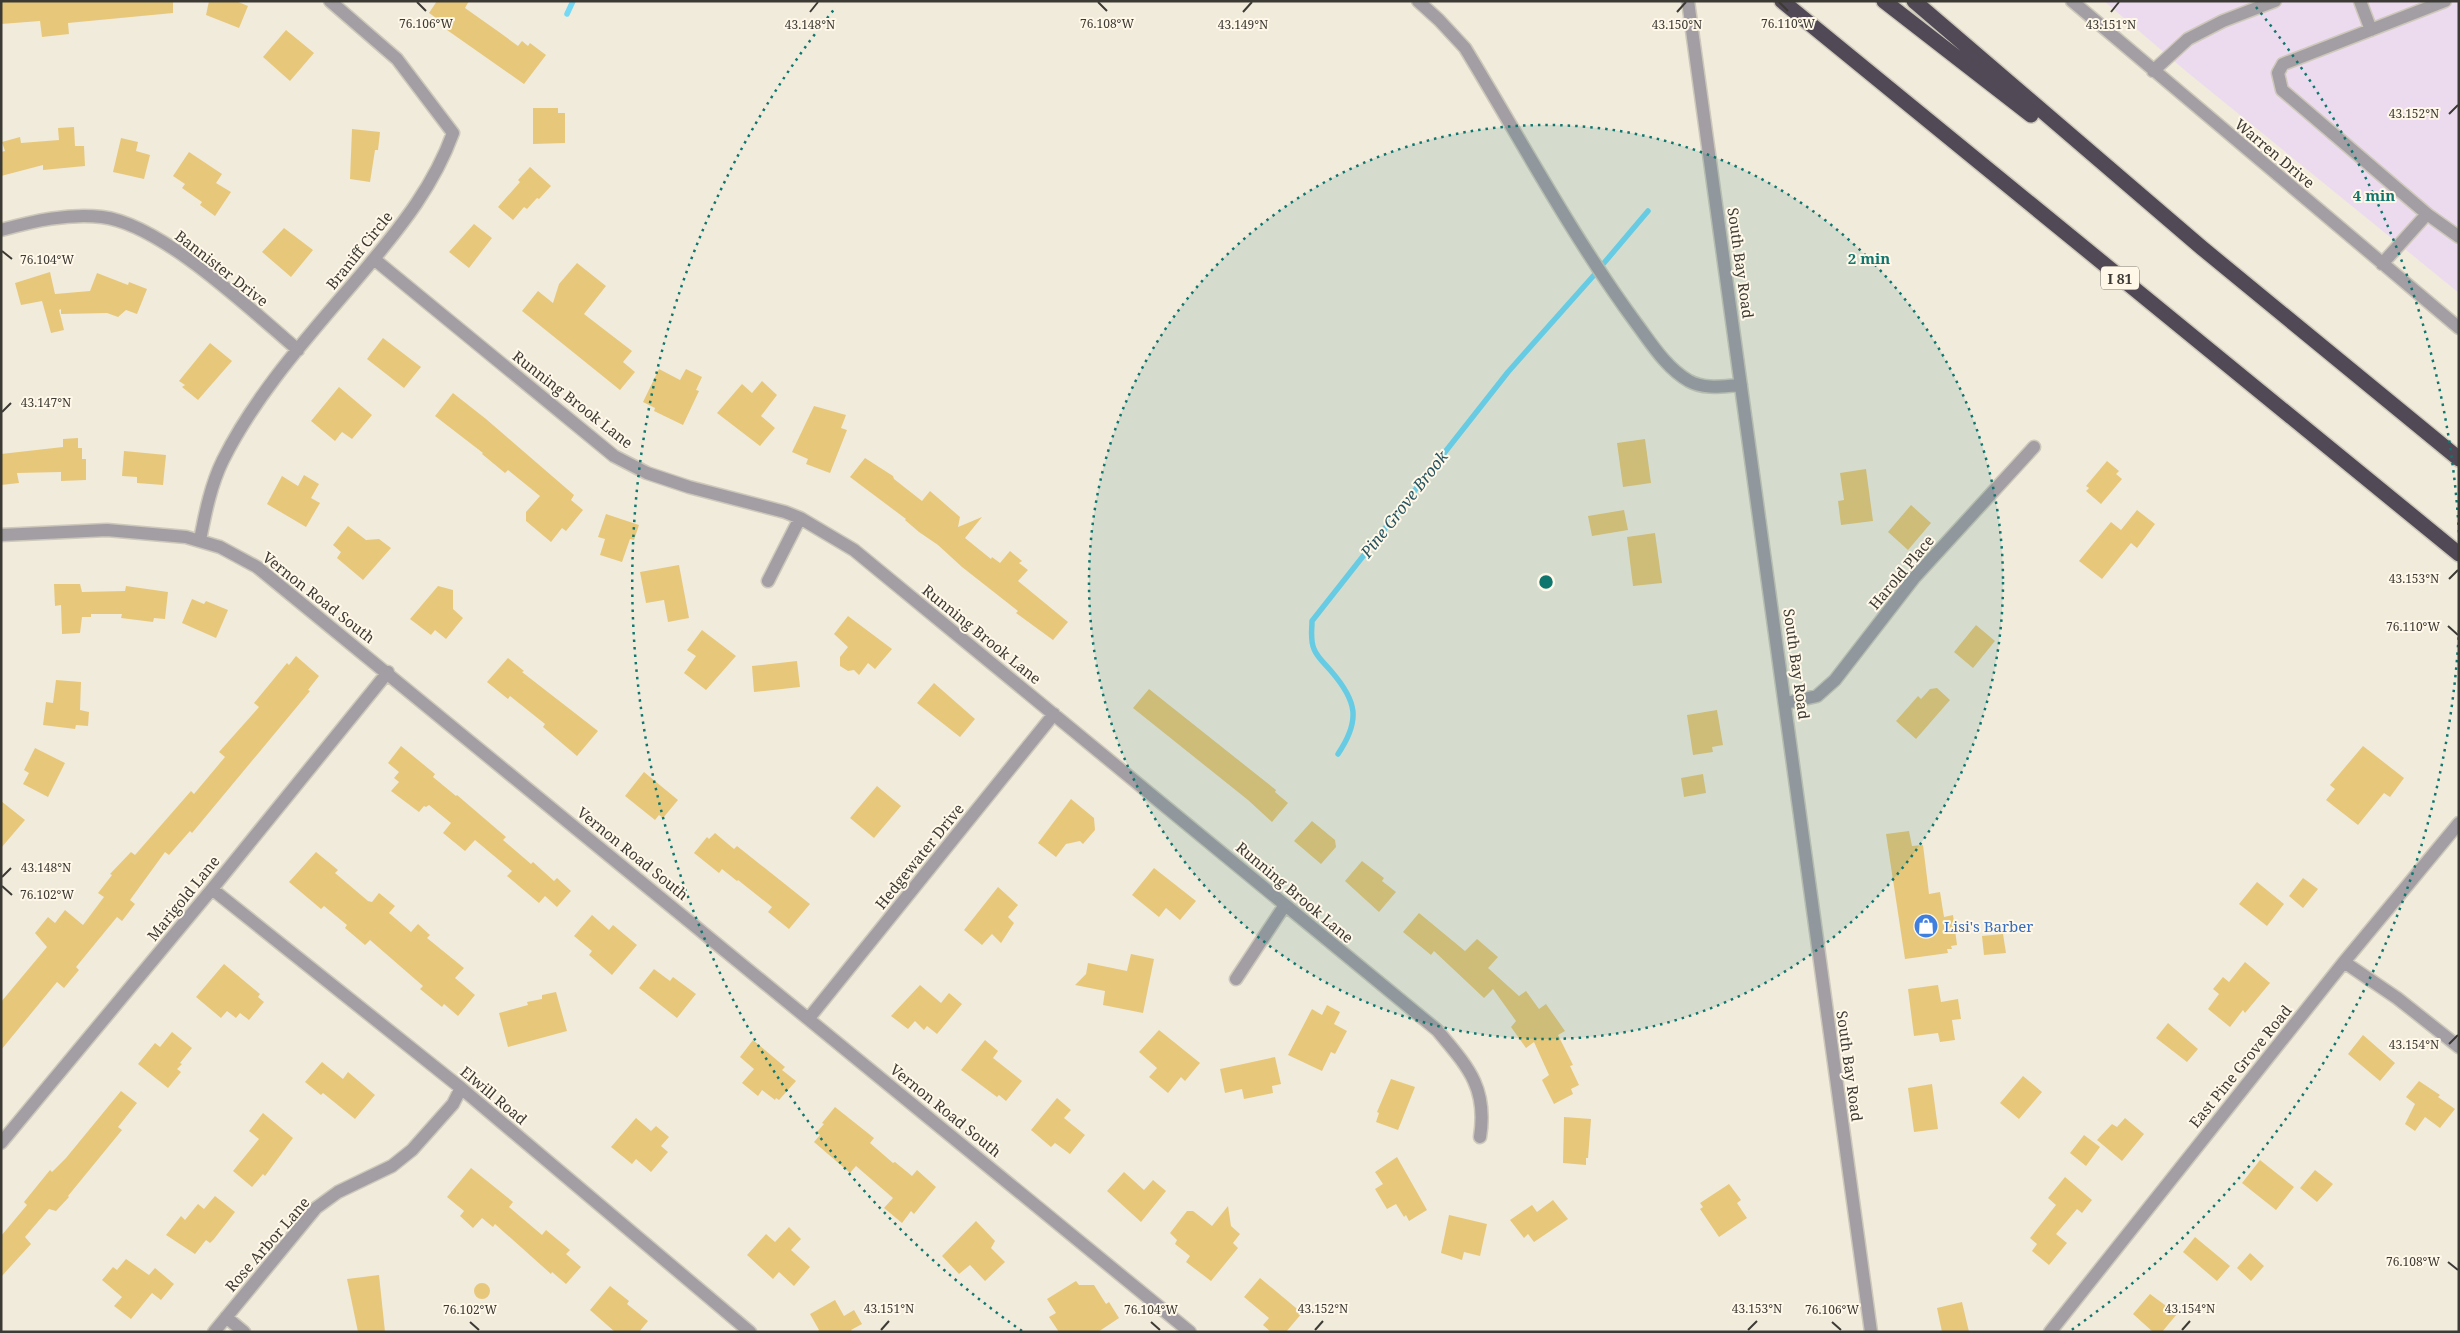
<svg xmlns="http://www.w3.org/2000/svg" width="2460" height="1333" viewBox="0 0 2460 1333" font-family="'Noto Serif',serif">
<rect width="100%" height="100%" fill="#f1ebdc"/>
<path fill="#ecdbee" d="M2104 1H2459V293L2187 72Z"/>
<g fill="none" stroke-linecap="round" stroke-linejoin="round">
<path stroke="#73d9f4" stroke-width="5.5" d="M567 14 573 1
M1604 263 1648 211
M1338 754C1361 720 1357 701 1331 671 1325 664 1317 657 1314 649 1310 640 1312 630 1312 621L1508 372 1595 274"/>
</g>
<path fill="#e7c87b" d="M1 1H173V13L68 23 69 34 42 37 40 21 1 24Z
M209 1H236L248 6 239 28 206 15Z
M437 1H469L465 8 499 32 518 46 522 41 528 46 530 43 546 55 524 84 447 30 449 27 429 13Z
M286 30 314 53 290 81 263 57Z
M533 108H558V113H565V143L533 144Z
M74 127 75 146H84L85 166 43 170V165L1 176V152L5 151 2 142 20 137 21 143 59 140 58 128Z
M352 129 380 132 378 150H375L370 182 350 179Z
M121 138 138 142 136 151 150 155 144 179 113 172Z
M189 152 222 174 216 183 231 192 215 216 200 205 202 202 182 188 185 184 173 176Z
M530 167 551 186 539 199 537 198 527 209 524 207 513 220 498 207 520 182 518 180Z
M474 224 492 238 469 268 449 252Z
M284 228 313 250 291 277 262 252Z
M577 263 606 286 584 314 632 351 623 362 635 372 620 390 522 311 538 291 553 303 559 284Z
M50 272 55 294 90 291 97 273 128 285 129 282 147 289 137 314 126 310 118 317 107 313 61 314V309L59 310 64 330 51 333 42 301 21 305 15 283Z
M383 338 421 367 404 388 367 359Z
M210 343 232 361 198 400 182 387 185 385 179 381Z
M659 369 680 380 686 369 702 377 696 390 699 391 683 425 654 411 655 408 643 402Z
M762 381 777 395 761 416 775 428 760 446 717 413 742 384 752 393Z
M339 387 372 415 352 439 342 432 335 441 311 421Z
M453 393 486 419 574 495 571 500 583 510 566 531 562 528 551 542 526 521V512L540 496 508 470 505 473 482 454 483 453 435 416Z
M814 406 846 415 841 428 847 430 830 473 806 464 808 459 792 452Z
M78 438V448H82V459H86V480L61 481V472L17 473 19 483 1 485V454L63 447V439Z
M1645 439 1651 483 1623 487 1617 443Z
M124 451 166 455 163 485 137 483V477L122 476Z
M865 458 893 476 894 479 922 501 930 491 960 517 958 527 982 517 965 538 991 559 992 557 1000 563 1010 551 1022 561 1019 563 1028 570 1018 581 1068 622 1053 640 1016 613 1018 611 962 567 938 545 919 532 905 520 906 519 850 477Z
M2107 461 2119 471 2116 474 2122 479 2101 504 2086 491 2089 488 2086 486Z
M1866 469 1873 521 1841 525 1838 501 1844 500 1840 473Z
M304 475 319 484 311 498 320 503 306 527 267 504 282 476 298 486Z
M1911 505 1931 523 1908 550 1888 532Z
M1624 510 1628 530 1592 536 1588 516Z
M2137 510 2155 524 2137 548 2131 543 2102 579 2079 561 2111 522 2121 530Z
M606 514 639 525 634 540 630 539 622 562 600 555 605 539 598 537Z
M348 526 366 540 379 539 391 548 363 580 337 558 341 552 333 545Z
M1655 533 1662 583 1633 586 1627 537Z
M679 565 689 618 668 622 664 600 646 603 640 572Z
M54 584H80L82 592 125 591 126 586 168 592 165 619 154 618 153 622 121 618 122 614H91V617H82L80 633 62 634 61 605 55 606Z
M438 586 453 590V609L463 618 446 639 435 630 431 635 410 619Z
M192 599 204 604 206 601 228 610 216 638 182 623Z
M848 616 892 649 875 669 868 663 859 675 854 670 848 671 840 666V657L848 647 834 634Z
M1976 625 1995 641 1973 668 1954 652Z
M702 630 736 656 706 690 684 673 696 656 687 650Z
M296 656 319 676 308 690 310 691 192 833 190 831 169 855 165 852 130 900 135 904 122 921 117 917 76 967 79 970 64 988 57 982 1 1050V1002L47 947 35 933 48 917 55 923 65 910 83 925 104 897 98 893 112 875 110 874 131 852 135 855 191 791 194 794 225 757 219 752 259 707 254 703 287 663 289 665Z
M508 658 524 671 522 672 598 731 577 756 543 727 545 724 510 696 508 699 487 682Z
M797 661 800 687 754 692 752 666Z
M56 680 81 682 80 710 89 712 88 726 76 725 75 729 43 725 46 702 53 703Z
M934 683 975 719 960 737 917 703Z
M1937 688 1950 700 1916 739 1896 721 1918 696 1921 699 1930 689Z
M1149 689 1276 790 1275 792 1288 803 1272 822 1248 800 1133 708Z
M1717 710 1723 745 1712 747 1713 752 1693 755 1687 715Z
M401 746 435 774 433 777 456 796 457 795 506 837 503 840 531 864 533 862 554 881 557 878 571 891 557 907 545 896 539 903 507 876 512 871 475 840 465 851 443 833 451 823 429 805 426 807 424 806 419 812 391 791 399 782 394 778 399 772 388 763Z
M2363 746 2404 778 2390 797 2384 793 2358 825 2326 800 2335 789 2330 785Z
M35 748 65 763 48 797 23 784 29 773 24 770Z
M644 772 678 800 663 818 659 815 655 820 625 796Z
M1703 774 1706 793 1684 797 1681 778Z
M877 786 901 806 874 838 850 818Z
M1071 799 1094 818 1095 830 1083 844 1080 841 1066 844 1056 857 1038 843Z
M1 801 25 820 1 848Z
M1312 821 1335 840 1336 847 1321 864 1294 841Z
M1909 831 1912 846 1923 845 1929 894 1940 892 1944 917 1953 915 1957 945 1951 946 1952 949H1947L1948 953 1905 959 1886 834Z
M715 833 734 849 737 846 810 904 789 929 768 912 772 907 738 880 737 881 722 869 719 873 694 853 707 837 709 839Z
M316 852 338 870 335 873 368 901 372 902 379 893 395 906 389 913 411 932 418 924 430 935 427 938 464 968 455 978 475 995 458 1016 444 1004 442 1007 420 989 423 986 370 940 365 945 345 928 347 925 324 906 321 909 289 882Z
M1362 861 1384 878 1382 881 1396 892 1379 912 1345 881Z
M1154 868 1196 901 1180 920 1166 908 1159 917 1132 895Z
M2303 878 2318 889 2303 908 2289 896Z
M2257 882 2284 904 2267 926 2239 904Z
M998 887 1018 905 1008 917 1014 923 1001 943 992 934 982 945 964 930Z
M1419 913 1465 951 1477 939 1498 957 1488 968 1519 996 1526 991 1539 1009 1546 1004 1565 1031 1558 1035 1573 1065 1570 1066 1579 1085 1571 1089 1573 1094 1554 1104 1542 1080 1549 1075 1534 1042 1526 1048 1511 1027 1516 1021 1493 989 1484 998 1434 951 1431 955 1403 932Z
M592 915 609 930 613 925 637 945 612 975 589 955 592 951 574 936Z
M2003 934 2006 953 1984 955 1982 936Z
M1131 954 1154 959 1143 1013 1103 1005 1105 991 1075 985 1086 974 1088 963 1127 971Z
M2245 962 2270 983 2245 1013 2243 1010 2230 1027 2208 1009 2219 994 2213 989 2223 977 2229 982Z
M224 964 260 994 258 997 264 1002 249 1020 240 1013 236 1018 227 1011 221 1018 196 997Z
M654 969 670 981 673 977 696 994 677 1018 639 988Z
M920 985 941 1003 949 993 962 1004 937 1034 927 1026 924 1030 915 1021 908 1029 891 1016Z
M1938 985 1941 1002 1958 999 1961 1019 1952 1020 1955 1040 1940 1042 1938 1033 1914 1036 1908 989Z
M556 992 567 1031 508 1047 499 1013 528 1005 527 1002 542 999V995Z
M1327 1005 1340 1012 1334 1024 1347 1031 1335 1054 1331 1052 1322 1071 1288 1055 1312 1009 1322 1015Z
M2168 1023 2198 1049 2187 1062 2156 1038Z
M1159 1030 1200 1063 1185 1081 1181 1077 1168 1093 1149 1077 1157 1068 1139 1052Z
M172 1032 192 1048 180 1063 182 1064 177 1069 181 1072 168 1088 138 1064 155 1043 160 1047Z
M2363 1035 2395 1063 2380 1081 2348 1054Z
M753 1040 785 1067 782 1070 796 1081 779 1100 776 1098 775 1100 762 1090 758 1096 742 1083 754 1069 740 1057Z
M985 1040 998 1051 993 1058 1022 1081 1006 1101 999 1095 997 1097 961 1070Z
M1275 1057 1281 1084 1272 1086 1273 1093 1244 1099 1242 1089 1225 1093 1220 1069Z
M322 1062 343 1079 348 1072 375 1095 355 1119 323 1093 321 1095 305 1082Z
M2023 1076 2042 1092 2019 1119 2000 1103Z
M1391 1079 1415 1087 1398 1130 1376 1122 1379 1113 1377 1112Z
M2419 1081 2440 1095 2438 1097 2455 1109 2440 1128 2425 1117 2415 1131 2405 1124 2415 1104 2406 1097Z
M1932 1084 1938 1129 1914 1132 1908 1088Z
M121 1091 137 1103 118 1127 122 1130 68 1196 69 1197 56 1211 49 1209 25 1237 31 1244 1 1277V1236L27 1205 24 1202 50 1170 52 1172 66 1158Z
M1057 1098 1071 1110 1064 1118 1085 1135 1070 1154 1055 1143 1051 1147 1031 1130Z
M835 1107 874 1138 870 1143 893 1163 895 1162 912 1176 917 1170 936 1187 914 1214 911 1211 902 1223 884 1208 893 1198 856 1166 850 1173 814 1142 820 1135 817 1132 824 1124 822 1123Z
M263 1113 293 1138 265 1176 263 1174 252 1187 233 1171 259 1139 249 1131Z
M1564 1117 1591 1119 1588 1158H1586V1165L1563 1163Z
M636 1118 651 1131 656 1126 669 1137 661 1146 668 1152 651 1172 636 1159 632 1164 611 1147Z
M2125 1118 2144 1134 2122 1161 2097 1140 2112 1124 2117 1127Z
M2084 1135 2100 1147 2086 1166 2070 1153Z
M1397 1157 1427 1210 1409 1221 1406 1215 1404 1217 1396 1204 1387 1209 1375 1189 1383 1184 1375 1172Z
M2260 1160 2294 1187 2276 1210 2242 1183Z
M471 1168 513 1202 509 1207 542 1235 546 1230 570 1250 566 1254 581 1267 566 1284 552 1272 551 1274 495 1224 493 1227 482 1218 473 1228 460 1216 464 1211 447 1197Z
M2315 1170 2333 1184 2317 1202 2300 1188Z
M1124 1172 1144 1190 1153 1180 1166 1191 1141 1222 1107 1191Z
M2065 1177 2092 1200 2082 1213 2077 1209 2056 1234 2067 1243 2049 1265 2032 1251 2037 1244 2030 1238 2056 1205 2048 1198Z
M1729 1184 1741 1200 1737 1203 1747 1218 1719 1237 1700 1209 1703 1207 1700 1203Z
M215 1196 235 1212 214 1239 210 1243 206 1240 195 1254 166 1235 181 1216 185 1220 198 1204 204 1209Z
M1553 1200 1568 1219 1534 1242 1528 1234 1524 1238 1510 1220 1532 1205 1537 1212Z
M1228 1206 1231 1226 1240 1234 1233 1243 1238 1248 1211 1281 1186 1262 1190 1256 1175 1244 1177 1240 1170 1233 1187 1211H1193L1212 1226Z
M1449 1215 1487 1224 1480 1256 1464 1252 1462 1260 1441 1253Z
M976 1221 995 1241 991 1248 1005 1262 985 1281 970 1265 959 1274 942 1256Z
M789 1227 801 1239 791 1250 810 1267 794 1286 779 1272 773 1279 747 1255 766 1234 775 1242Z
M2195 1237 2230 1266 2217 1281 2183 1252Z
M2250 1253 2264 1266 2251 1281 2237 1268Z
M126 1259 149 1275 155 1268 174 1284 161 1300 152 1293 131 1319 114 1306 122 1297 102 1280 113 1267 117 1270Z
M379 1275 385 1332H358L347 1279Z
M1260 1278 1302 1313 1286 1332H1271L1263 1325 1269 1318 1244 1297Z
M1076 1281 1079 1285H1094L1106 1304 1109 1302 1119 1318 1098 1332H1059L1049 1317 1056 1313 1047 1299Z
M474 1291a8 8 0 1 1 16 0a8 8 0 1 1-16 0Z
M610 1286 629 1301 627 1304 648 1321 639 1332H615L590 1310Z
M2150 1294 2177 1314 2162 1332H2153L2133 1314Z
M835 1300 844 1316 854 1310 862 1324 851 1330 852 1332H817L819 1330 810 1314Z
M1962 1302 1969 1332H1942L1937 1308Z"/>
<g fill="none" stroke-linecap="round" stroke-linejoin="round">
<defs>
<path id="minor" d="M1418 1 1439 20 1465 48C1521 140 1572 236 1636 323 1651 343 1666 368 1689 381 1706 390 1723 386 1741 385
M1688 1 1871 1332
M2072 1 2459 328
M2360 1 2371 30
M2153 71 2188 39 2223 21 2275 1
M2427 214 2282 90 2278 73 2283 64 2445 1
M1 230C34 221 68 213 102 217 162 224 252 311 298 350
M374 259 614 456 647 473 689 487 785 512 800 518 854 550 1437 1030C1467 1066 1488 1087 1480 1137
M2382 264 2427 214 2459 237
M1 535 107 530 186 537 220 547 257 567 1190 1332
M200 540C205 514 211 484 223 460 259 388 317 327 368 266 403 224 434 185 453 133L397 59 330 1
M768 581 800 518
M1786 703 1817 696 1835 680 1914 578 2034 447
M212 889 461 1088 750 1332
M2344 962 2397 998 2459 1047
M1236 979 1285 905
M809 1018 1054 714
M1 1143 212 889 388 672
M226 1317 244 1332
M214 1332 316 1208 338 1192 392 1166 412 1150 453 1104 461 1088
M2050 1332 2344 962 2459 823"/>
<path id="highway" d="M1782 1 2459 554
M1884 1 2031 115
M1914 1 2202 248 2459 459"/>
</defs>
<use href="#minor" stroke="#cdc8ba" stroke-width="15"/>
<use href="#highway" stroke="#cdc8ba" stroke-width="18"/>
<use href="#minor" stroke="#a29ea4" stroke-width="12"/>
<use href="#highway" stroke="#514955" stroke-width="15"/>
</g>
<path fill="none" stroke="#3c3a34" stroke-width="2" d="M417 2 426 11M1098 2 1107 11M1779 2 1788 11M810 12 818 2M1243 12 1252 2M1677 12 1686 2M2111 12 2119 2M2449 114 2458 105M2 251 12 259M2 412 11 403M2449 579 2458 570M2448 626 2458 635M2 877 11 868M2 886 12 895M2449 1044 2458 1035M2448 1262 2458 1270M470 1322 479 1330M1151 1322 1160 1330M1832 1322 1841 1330M881 1330 889 1321M1315 1330 1323 1321M1748 1330 1757 1321M2182 1330 2190 1321"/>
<circle cx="1546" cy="582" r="457" fill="#0f766e" fill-opacity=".12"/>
<g fill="none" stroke="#0f766e" stroke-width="2.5" stroke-dasharray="2.5 5">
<circle cx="1546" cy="582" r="457"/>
<path d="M2459 630A914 914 0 0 1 2070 1331M1022 1331A914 914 0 0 1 836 7M2256 7A914 914 0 0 1 2459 534"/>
</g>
<defs>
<symbol id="shop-disc" viewBox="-11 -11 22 22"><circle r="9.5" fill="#3f7fe0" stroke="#fff8e9"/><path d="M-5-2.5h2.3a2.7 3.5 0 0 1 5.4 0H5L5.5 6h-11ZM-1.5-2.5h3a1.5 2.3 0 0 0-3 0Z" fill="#fff"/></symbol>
</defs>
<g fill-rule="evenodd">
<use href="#shop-disc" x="1912" y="912" width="28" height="28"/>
</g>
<g text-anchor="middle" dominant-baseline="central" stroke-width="4" stroke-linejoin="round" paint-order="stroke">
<rect fill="#fff8e9" stroke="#76736a" stroke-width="1" x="2101" y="266.5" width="38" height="23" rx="4"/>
<g font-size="14" font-weight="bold" fill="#3c3a34">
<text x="2120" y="278">I 81</text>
</g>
<g font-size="15" fill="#3c3a34" stroke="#fff8e9">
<text transform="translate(2275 153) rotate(40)">Warren Drive</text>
<text transform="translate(359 250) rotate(-51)">Braniff Circle</text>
<text transform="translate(1741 263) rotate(82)">South Bay Road</text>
<text transform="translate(222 268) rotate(38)">Bannister Drive</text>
<text transform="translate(573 399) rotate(38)">Running Brook Lane</text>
<text transform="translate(1901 572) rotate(-50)">Harold Place</text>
<text transform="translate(319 597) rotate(38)">Vernon Road South</text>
<text transform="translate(982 634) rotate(39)">Running Brook Lane</text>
<text transform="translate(1797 664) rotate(82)">South Bay Road</text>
<text transform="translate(633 853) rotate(39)">Vernon Road South</text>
<text transform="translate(919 856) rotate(-51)">Hedgewater Drive</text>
<text transform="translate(1295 892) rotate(40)">Running Brook Lane</text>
<text transform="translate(183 898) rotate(-51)">Marigold Lane</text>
<text transform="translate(1850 1066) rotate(82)">South Bay Road</text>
<text transform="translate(2240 1066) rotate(-51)">East Pine Grove Road</text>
<text transform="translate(494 1095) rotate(40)">Elwill Road</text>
<text transform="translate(946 1110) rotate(39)">Vernon Road South</text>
<text transform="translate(267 1244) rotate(-49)">Rose Arbor Lane</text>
</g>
<g font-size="15" fill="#366cbe" stroke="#fff8e9" text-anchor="start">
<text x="1944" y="926">Lisi's Barber</text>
</g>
<g font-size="16" font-style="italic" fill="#26535f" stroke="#fff8e9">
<text transform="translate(1404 504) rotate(-52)">Pine Grove Brook</text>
</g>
</g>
<g font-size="12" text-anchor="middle" fill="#3c3a34" stroke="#fff8e9" stroke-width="4" stroke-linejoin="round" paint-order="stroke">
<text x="426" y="28">76.106°W</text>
<text x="1788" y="28">76.110°W</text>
<text x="1107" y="28">76.108°W</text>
<text x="1243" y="29">43.149°N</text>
<text x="810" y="29">43.148°N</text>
<text x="1677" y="29">43.150°N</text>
<text x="2111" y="29">43.151°N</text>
<text x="2414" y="118">43.152°N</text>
<text x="47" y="264">76.104°W</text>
<text x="46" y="407">43.147°N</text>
<text x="2414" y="583">43.153°N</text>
<text x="2413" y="631">76.110°W</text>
<text x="46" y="872">43.148°N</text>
<text x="47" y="899">76.102°W</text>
<text x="2414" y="1049">43.154°N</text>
<text x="2413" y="1266">76.108°W</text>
<text x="889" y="1313">43.151°N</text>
<text x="1323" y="1313">43.152°N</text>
<text x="1757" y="1313">43.153°N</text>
<text x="2190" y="1313">43.154°N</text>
<text x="470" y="1314">76.102°W</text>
<text x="1151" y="1314">76.104°W</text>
<text x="1832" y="1314">76.106°W</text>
</g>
<circle cx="1546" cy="582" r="8" fill="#0f766e" stroke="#fff8e9" stroke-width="2.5"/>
<g font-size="15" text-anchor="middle" font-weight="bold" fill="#0f766e" stroke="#fff8e9" stroke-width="4" stroke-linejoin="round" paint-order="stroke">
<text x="2374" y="201">4 min</text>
<text x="1869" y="264">2 min</text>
</g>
<rect width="2460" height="1333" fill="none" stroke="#3c3a34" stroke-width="5"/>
</svg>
